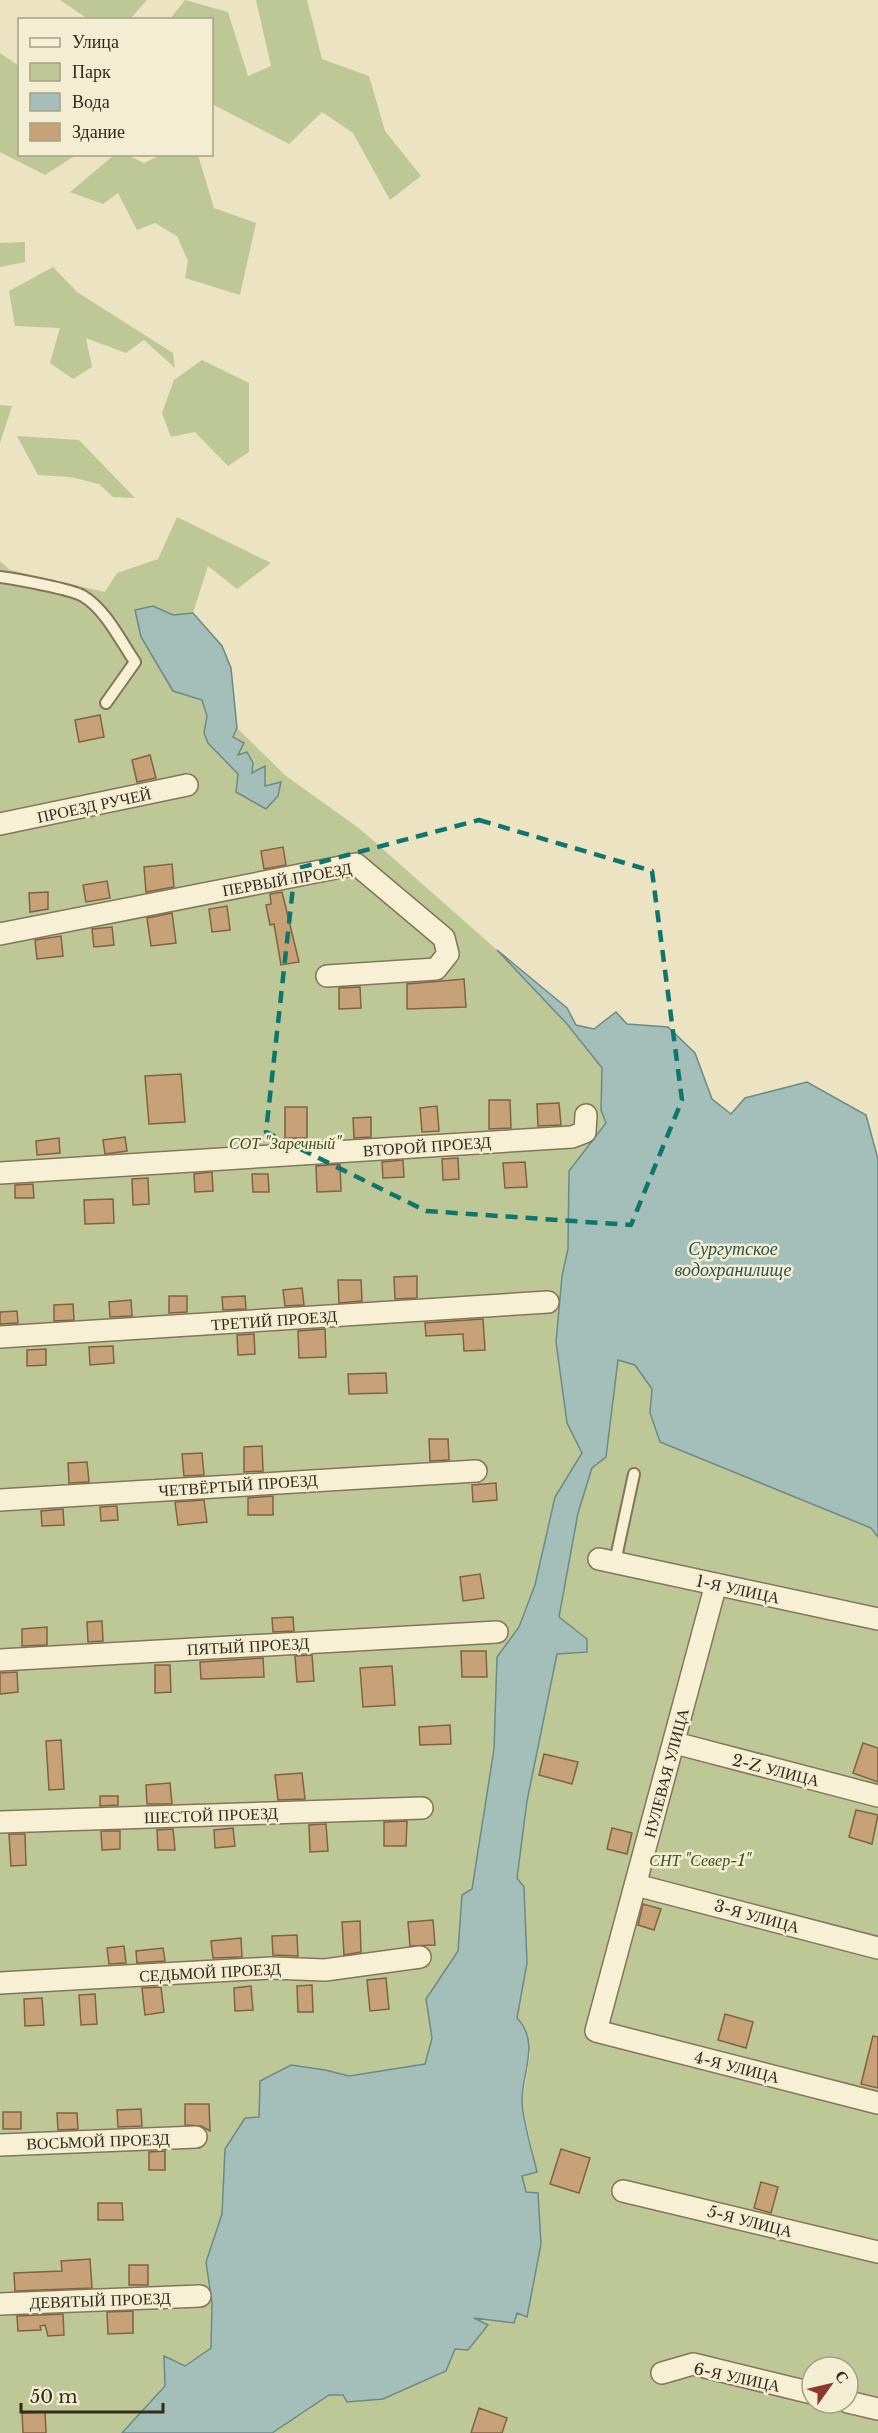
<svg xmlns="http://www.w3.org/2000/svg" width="878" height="2433" viewBox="0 0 878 2433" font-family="'Libre Baskerville',serif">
<rect width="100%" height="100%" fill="#ebe3c1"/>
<path fill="#bdc896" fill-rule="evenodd" d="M60 0H147L130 19H88Z
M185 0 228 12 248 76 271 66 256 0H307L322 59 369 76 385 131 421 176 390 200 353 133 322 112 289 144 212 104V20L170 19Z
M0 53 19 66 20 154 76 155 45 175 0 152Z
M114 155H127L144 163 161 155H198L214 208 256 223 240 295 185 278 188 261 177 236 155 223 137 230 118 193 103 204 70 192Z
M25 242V262L0 267V243Z
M53 267 77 292 173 353 175 368 144 340 126 353 86 338 92 367 73 379 50 363 60 328 15 326 9 291Z
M202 360 249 383V452L228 466 195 432 171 437 162 413 174 380Z
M0 405 12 406 0 443Z
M17 436 79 440 135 498 113 497 99 484 70 477 38 475Z
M177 517 271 563 237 589 208 566 193 613 173 615 153 606 202 700 207 716 237 728 286 776 360 829 497 950 567 1024 602 1068 601 1110 606 1123 569 1171 568 1249 562 1276 567 1423 582 1453 555 1497 535 1585 519 1627 497 1657 494 1749 472 1889 462 1895 458 1951 426 1999 432 2038 425 2064 349 2076 325 2070 259 2117 225 2149 222 2214 206 2262 212 2303 211 2348 185 2366 164 2356 165 2386 122 2433H0V561L10 570 105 592 117 573 158 559Z
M618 1359 635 1365 652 1389 650 1413 817 1505 871 1528 878 1537V2433H272L329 2395H343L455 2348 468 2350 488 2325 471 2318 514 2323 517 2313 527 2316 526 2192 522 2175 537 2172 522 2103 530 2054 517 2018 527 1963 524 1888 517 1878 527 1801 557 1653 587 1652V1639L559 1617 578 1513 592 1468 606 1457ZM812 2367H848V2403H812Z"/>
<path fill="#a4beb9" stroke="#6c8b87" stroke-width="1.5" d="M153 606 173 615 193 613 222 646 231 668 237 728 233 737 244 743 238 755 247 752 253 763 252 773 265 766V786L281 782 278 796 266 809 236 792 238 774 208 743 204 733 207 716 202 700 173 691 141 637 135 610Z
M497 950 567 1008 576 1025 594 1029 616 1012 627 1024 668 1027 695 1053 712 1099 731 1114 745 1098 807 1082 866 1115 878 1159V1537L871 1528 660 1442 650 1413 652 1389 635 1365 618 1360 606 1457 592 1468 578 1513 559 1617 587 1639V1652L557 1654 527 1801 517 1878 524 1887 527 1963 517 2018C541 2043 521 2074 522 2103 524 2126 532 2150 537 2172L522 2176 526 2192 538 2193 541 2244 527 2317 517 2313 514 2323 474 2318 488 2325 468 2350 455 2349 446 2371 383 2399 347 2402 343 2395H329L272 2433H122L165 2386 164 2356 185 2366 211 2348 212 2303 206 2262 222 2214 225 2149 245 2118 259 2117 260 2081 291 2065 325 2070 349 2076 425 2064 432 2038 426 1999 458 1951 462 1895 472 1889 494 1749 497 1657 519 1627 535 1585 555 1497 582 1453 567 1423 556 1342 562 1276 568 1249 569 1171 606 1123 601 1110 602 1068 567 1024Z"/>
<path fill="#c7a279" stroke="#816241" stroke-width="1.5" d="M100 715 104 737 79 742 75 720Z
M150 755 156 778 137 782 132 760Z
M283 847 286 865 264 869 261 851Z
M172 864 174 887 146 892 144 867Z
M107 881 110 898 86 902 83 885Z
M48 892V909L30 912 29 893Z
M282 892 299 962 281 965 274 924 270 925 266 905 271 904 270 894Z
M227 906 230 930 212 932 209 909Z
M172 913 176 943 151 946 147 918Z
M112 927 114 945 94 947 92 929Z
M61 936 63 956 37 959 35 940Z
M464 979 466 1007 407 1009V984Z
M360 987 361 1008 339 1009V988Z
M181 1074 185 1122 149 1124 145 1076Z
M489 1100H510L511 1128 489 1129Z
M559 1103 561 1125 538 1126 537 1104Z
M437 1106 439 1131 422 1132 420 1108Z
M285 1107H307V1138H285Z
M371 1117V1137L354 1138 353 1118Z
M125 1137 127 1151 105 1154 103 1140Z
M59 1138 60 1153 37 1155 36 1141Z
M458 1158 459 1179 443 1180 442 1159Z
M403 1160 404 1177 383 1178 382 1162Z
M525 1162 527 1187 505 1188 503 1163Z
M340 1164 341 1191 317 1192 316 1166Z
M212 1172 213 1191 195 1192 194 1174Z
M252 1174H268L269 1192H253Z
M148 1178 149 1204 133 1205 132 1179Z
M33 1184 34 1198H15V1185Z
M113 1199 114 1223 85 1224 84 1200Z
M417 1276V1298L395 1299 394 1277Z
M338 1280H361L362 1301 339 1303Z
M302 1288 304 1305 285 1306 283 1290Z
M169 1296H187V1312L169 1313Z
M245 1296 246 1309 223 1310 222 1297Z
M131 1300 132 1316 110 1317 109 1302Z
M73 1304 74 1320 54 1321V1305Z
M17 1311 18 1323 0 1324V1312Z
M483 1319 485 1350 464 1351 463 1334 426 1336 425 1323Z
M325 1329 326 1357 299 1358 298 1331Z
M254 1334 255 1354 238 1355 237 1335Z
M113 1346 114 1363 90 1365 89 1347Z
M46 1349V1365L27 1366V1350Z
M386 1373 387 1393 349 1394 348 1374Z
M429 1439H448L449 1460 430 1461Z
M262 1446 263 1471 244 1472V1447Z
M202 1453 204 1475 184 1476 182 1454Z
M87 1462 89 1482 69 1483 68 1463Z
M496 1483 497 1500 473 1502 472 1485Z
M273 1496V1515H248V1498Z
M204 1500 207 1522 178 1525 175 1502Z
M117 1506 118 1520 101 1521 100 1507Z
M63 1509 64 1525 42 1526 41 1511Z
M480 1574 484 1598 463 1601 460 1577Z
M293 1617 294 1631 273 1632 272 1618Z
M102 1621 103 1641 88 1642 87 1622Z
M47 1627V1645L22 1646V1629Z
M461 1651H486L487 1677H462Z
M312 1655 314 1681 297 1682 295 1656Z
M263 1658 264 1677 201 1679 200 1662Z
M155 1665H170L171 1692 155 1693Z
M392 1666 395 1705 363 1707 360 1668Z
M17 1672 18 1692 0 1694V1673Z
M450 1725 451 1744 420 1745 419 1727Z
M61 1740 64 1789 49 1790 46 1741Z
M863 1743 878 1748V1782L853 1773Z
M544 1754 578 1762 572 1784 539 1775Z
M302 1773 305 1799 278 1800 275 1775Z
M170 1783 172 1804H147L146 1785Z
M100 1796H118V1805L100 1806Z
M856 1810 878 1815 872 1844 849 1837Z
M407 1821 406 1846H384V1822Z
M326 1824 328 1851 310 1852 309 1825Z
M233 1828 235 1846 215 1848 214 1830Z
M612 1828 632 1833 627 1854 607 1849Z
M173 1829 175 1850H158L157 1830Z
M101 1831H120V1849L102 1850Z
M9 1834H25L26 1865 11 1866Z
M643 1904 661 1909 654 1930 638 1925Z
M433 1920 435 1945 410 1946 408 1922Z
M360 1921 361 1952 344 1955 342 1922Z
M297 1935 298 1956 273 1955 272 1936Z
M241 1938 242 1957 213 1958 211 1941Z
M124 1946 126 1963 109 1964 107 1948Z
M163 1948 165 1961 137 1963 136 1951Z
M386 1978 389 2009 370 2011 367 1980Z
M312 1985 313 2012H298L297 1986Z
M251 1986 253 2010 235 2011 234 1988Z
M161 1987 164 2012 145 2015 142 1988Z
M95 1994 97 2024 81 2025 79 1995Z
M42 1998 44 2025 25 2026 24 1999Z
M725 2014 753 2022 746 2048 718 2040Z
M873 2036 878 2037V2088L861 2084Z
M185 2104H209L210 2131 201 2126 185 2125Z
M141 2109 142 2126 118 2127 117 2110Z
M3 2112H21V2129H3Z
M57 2113H77L78 2129 58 2130Z
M561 2149 590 2158 579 2193 550 2184Z
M165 2151V2170H149V2152Z
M761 2182 778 2187 771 2213 754 2208Z
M98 2203H122L123 2220H98Z
M90 2259 92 2288 15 2291 14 2273 62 2271 61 2261Z
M129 2265H148V2285H129Z
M133 2311V2333L108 2334 107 2312Z
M63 2314 64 2335 48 2336 45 2325 40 2326 41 2330 18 2331 17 2316Z
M479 2408 507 2418 502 2433H471Z
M45 2412 46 2433H23L22 2413Z"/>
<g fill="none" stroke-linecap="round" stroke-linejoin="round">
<defs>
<path id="lane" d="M0 577C15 579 71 589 83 596 106 610 120 640 135 662L106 703
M615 1562 634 1474"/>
<path id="street" d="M0 824 187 785
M0 934 356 864 444 938 448 954 436 969 327 976
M0 1173 572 1137 585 1132 586 1115
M0 1337 548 1302
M0 1500 476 1471
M599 1559 878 1619
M716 1584 596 2031 878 2103
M0 1660 497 1632
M675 1743 878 1796
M0 1822 422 1808
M636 1885 878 1948
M0 1983 271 1968 325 1970 420 1957
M0 2145 196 2137
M623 2191 878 2252
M0 2304 200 2296
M662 2373 693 2364 812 2393
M848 2402 878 2409"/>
</defs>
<use href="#lane" stroke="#84755a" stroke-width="14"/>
<use href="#street" stroke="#84755a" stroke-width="24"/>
<use href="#lane" stroke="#f7f0d4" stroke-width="10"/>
<use href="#street" stroke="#f7f0d4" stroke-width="21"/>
</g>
<path fill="none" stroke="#0f766e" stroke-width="4.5" stroke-dasharray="12 8" stroke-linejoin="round" d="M479 820 652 871 682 1100 631 1225 426 1211 266 1132 295 869Z"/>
<g text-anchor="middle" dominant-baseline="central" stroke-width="5" stroke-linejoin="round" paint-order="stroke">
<g font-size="16" fill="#342b1d" stroke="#f3edd1">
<text transform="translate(94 805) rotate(-12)">ПРОЕЗД РУЧЕЙ</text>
<text transform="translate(287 879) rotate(-10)">ПЕРВЫЙ ПРОЕЗД</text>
<text transform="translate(427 1146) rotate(-4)">ВТОРОЙ ПРОЕЗД</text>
<text transform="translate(274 1320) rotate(-4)">ТРЕТИЙ ПРОЕЗД</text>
<text transform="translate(238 1485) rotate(-4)">ЧЕТВЁРТЫЙ ПРОЕЗД</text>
<text transform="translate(738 1589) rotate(12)">1-Я УЛИЦА</text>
<text transform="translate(248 1646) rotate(-3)">ПЯТЫЙ ПРОЕЗД</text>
<text transform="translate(776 1770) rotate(14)">2-Z УЛИЦА</text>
<text transform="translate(666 1773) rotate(-75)">НУЛЕВАЯ УЛИЦА</text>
<text transform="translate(211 1815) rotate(-2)">ШЕСТОЙ ПРОЕЗД</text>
<text transform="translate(757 1916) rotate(15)">3-Я УЛИЦА</text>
<text transform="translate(210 1972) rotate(-3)">СЕДЬМОЙ ПРОЕЗД</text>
<text transform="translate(737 2067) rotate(14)">4-Я УЛИЦА</text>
<text transform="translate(98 2141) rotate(-2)">ВОСЬМОЙ ПРОЕЗД</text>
<text transform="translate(750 2221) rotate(14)">5-Я УЛИЦА</text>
<text transform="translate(100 2300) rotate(-2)">ДЕВЯТЫЙ ПРОЕЗД</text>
<text transform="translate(737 2377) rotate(12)">6-Я УЛИЦА</text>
</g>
<g font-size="16" font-style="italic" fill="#405025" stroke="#f3edd1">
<text x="285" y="1143">СОТ "Заречный"</text>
<text x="700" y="1860">СНТ "Север-1"</text>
</g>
<g font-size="18" font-style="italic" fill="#2d5253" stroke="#f3edd1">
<text x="733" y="1249">Сургутское<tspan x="733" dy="21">водохранилище</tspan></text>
</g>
</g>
<rect x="18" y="18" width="195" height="138" fill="#f3edd1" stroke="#a79f89" stroke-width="1.5"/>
<rect x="30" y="38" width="30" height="9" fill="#f7f0d4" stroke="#a79f89" stroke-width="1.5"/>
<text x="72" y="48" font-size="18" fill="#342b1d">Улица</text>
<rect x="30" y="63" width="30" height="18" fill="#bdc896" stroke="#a79f89" stroke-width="1.5"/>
<text x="72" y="78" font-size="18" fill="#342b1d">Парк</text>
<rect x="30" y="93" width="30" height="18" fill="#a4beb9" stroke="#a79f89" stroke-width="1.5"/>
<text x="72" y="108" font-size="18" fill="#342b1d">Вода</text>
<rect x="30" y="123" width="30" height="18" fill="#c7a279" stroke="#a79f89" stroke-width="1.5"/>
<text x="72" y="138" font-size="18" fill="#342b1d">Здание</text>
<g transform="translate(830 2385) rotate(56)"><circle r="28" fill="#f3edd1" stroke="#a79f89" stroke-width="1.5"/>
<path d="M0-4.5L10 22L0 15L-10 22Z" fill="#8f372d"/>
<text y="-9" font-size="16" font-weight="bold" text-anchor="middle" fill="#342b1d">С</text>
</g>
<path d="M21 2403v9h142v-9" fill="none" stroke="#342b1d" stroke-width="3"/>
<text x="30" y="2403" font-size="18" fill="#342b1d" stroke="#f3edd1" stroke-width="4.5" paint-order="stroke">50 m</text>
</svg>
